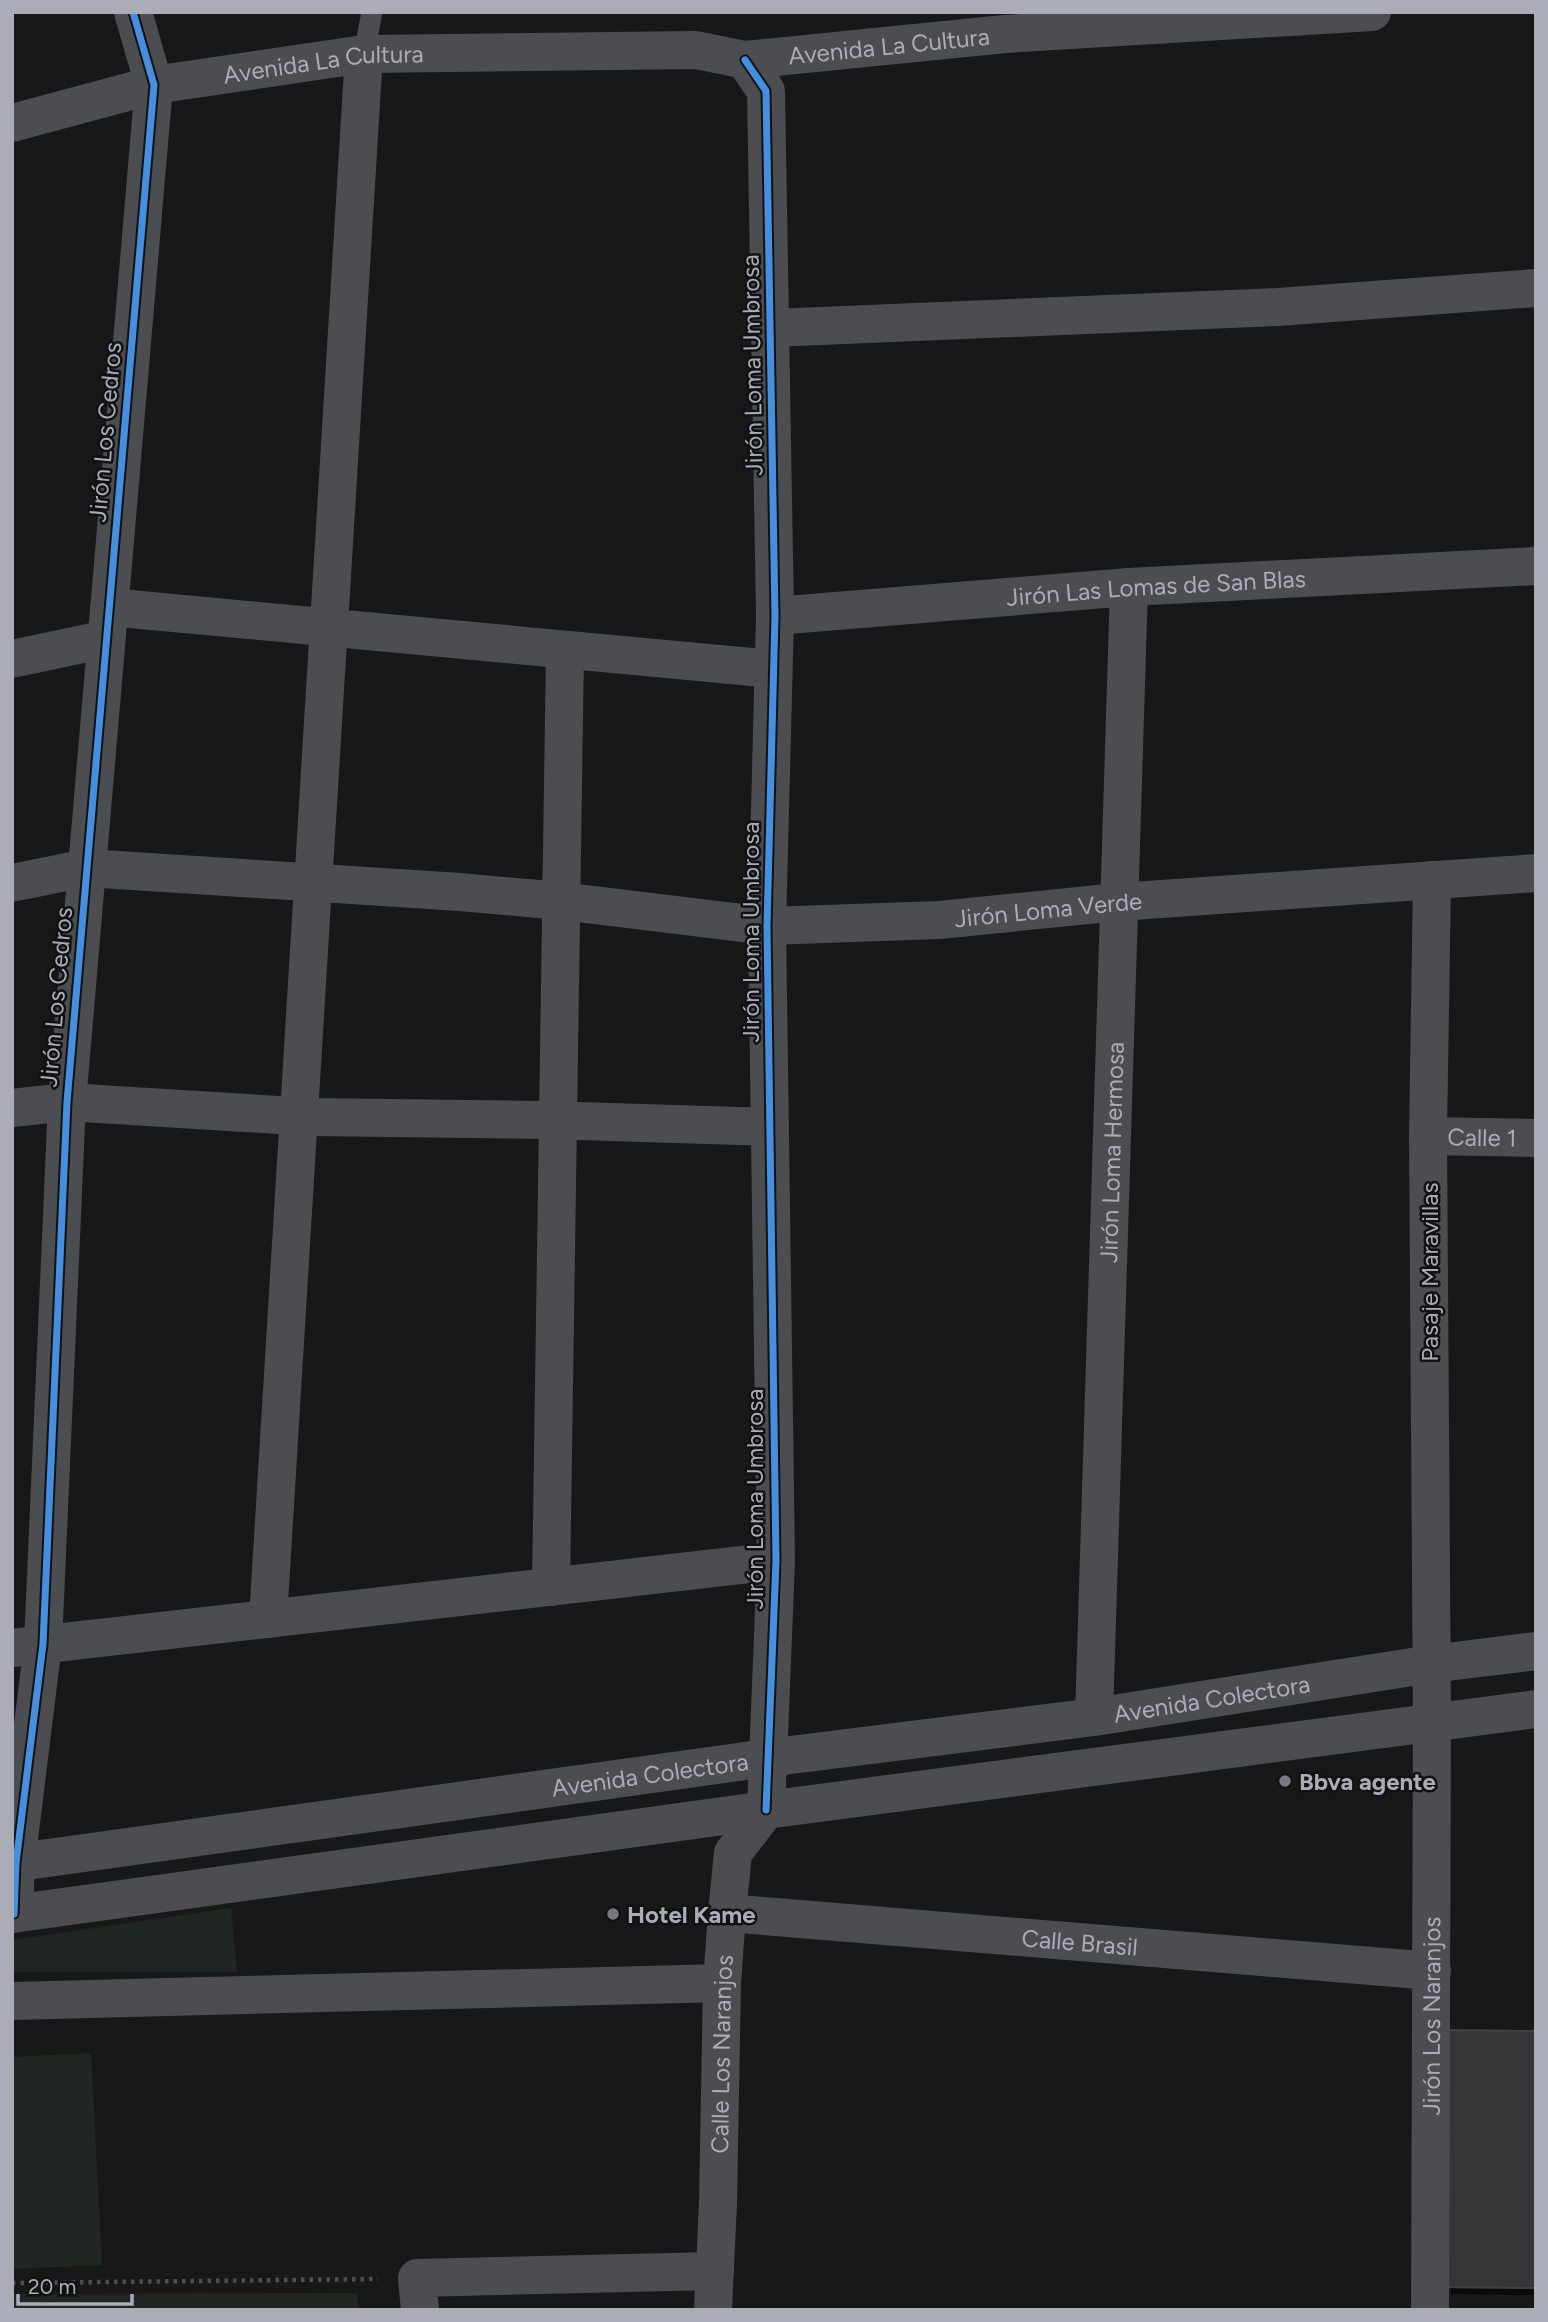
<svg xmlns="http://www.w3.org/2000/svg" width="1548" height="2322" viewBox="0 0 1548 2322" font-family="Figtree,sans-serif">
<defs>
<filter id="shadow"><feDropShadow dx="6" dy="6" stdDeviation="0" flood-color="#0009"/></filter>
</defs>
<rect width="100%" height="100%" fill="#181818"/>
<path fill="#202722" d="M231 1908 237 1972H12V1940Z
M91 2053 102 2265 12 2269V2057Z
M357 2293 358 2310H12V2294Z"/>
<path fill="#363638" stroke="#414144" stroke-width="2" filter="url(#shadow)" d="M1448 2030 1536 2031V2288L1446 2287Z"/>
<g fill="none" stroke-linecap="round" stroke-linejoin="round">
<path stroke="#4e4f52" stroke-width="4.5" stroke-dasharray="3.5 5" stroke-linecap="butt" d="M12 2283 378 2279"/>
<path stroke="#4c4d51" stroke-width="21" d="M364 54 372 12"/>
<g stroke="#4c4d51" stroke-width="38">
<path id="s1" d="M12 123 154 85 364 54 696 50 745 60 1005 34 1372 12"/>
<path d="M772 328 1278 307 1536 288"/>
<path d="M109 607 773 669"/>
<path id="s2" d="M775 616 1129 587 1536 566"/>
<path d="M12 659 106 639"/>
<path id="s3" d="M12 883 86 868 460 892 561 901 767 926 939 920 1118 902 1536 873"/>
<path d="M12 1108 67 1102 311 1117 545 1120 770 1127"/>
<path id="s4" d="M1428 1136 1536 1138"/>
<path d="M551 1587 565 650"/>
<path d="M268 1619 364 54"/>
<path d="M12 1648 776 1561"/>
<path id="s5" d="M1094 1717 1129 587"/>
<path id="s6" d="M727 1913 1432 1971"/>
<path d="M14 1914 16 1863 43 1644 67 1102 154 85 133 12"/>
<path d="M12 2001 722 1983"/>
<path d="M420 2310 417 2278 715 2271"/>
<path id="s7" d="M713 2310 718 2203 722 1983 727 1913 733 1853 766 1810 776 1561 767 926 775 616 766 91 745 60"/>
<path id="s8" d="M1430 2310 1432 1721 1428 1136 1432 880"/>
</g>
<g stroke="#4c4d51" stroke-width="38">
<path id="s9" d="M12 1863 767 1758 1094 1717 1431 1664 1536 1651"/>
<path d="M12 1914 766 1810 1536 1709"/>
</g>
<defs>
<path id="cycleway" d="M745 60 766 91 775 616 767 926 776 1561 766 1810
M14 1914 16 1863 43 1644 67 1102 154 85 133 12"/>
</defs>
<use href="#cycleway" stroke="#121214" stroke-width="11"/>
<use href="#cycleway" stroke="#468fdf" stroke-width="7"/>
</g>
<g fill="#777980" stroke="#121214" stroke-width="2.5">
<circle cx="1285" cy="1781" r="7"/>
<circle cx="613" cy="1914" r="7"/>
</g>
<g text-anchor="middle" dominant-baseline="central" stroke-width="5" stroke-linejoin="round" paint-order="stroke">
<g font-size="24" fill="#aaadb8" stroke="#121214">
<text stroke="none"><textPath href="#s1" startOffset="886">Avenida La Cultura</textPath></text>
<text stroke="none"><textPath href="#s1" startOffset="318">Avenida La Cultura</textPath></text>
<text transform="translate(752 365) rotate(-91)">Jirón Loma Umbrosa</text>
<text transform="translate(105 432) rotate(-85)">Jirón Los Cedros</text>
<text stroke="none"><textPath href="#s2" startOffset="382">Jirón Las Lomas de San Blas</textPath></text>
<text stroke="none"><textPath href="#s3" startOffset="1041">Jirón Loma Verde</textPath></text>
<text transform="translate(750 932) rotate(-90)">Jirón Loma Umbrosa</text>
<text transform="translate(56 997) rotate(-85)">Jirón Los Cedros</text>
<text stroke="none"><textPath href="#s4" startOffset="54">Calle 1</textPath></text>
<text stroke="none"><textPath href="#s5" startOffset="565">Jirón Loma Hermosa</textPath></text>
<text transform="translate(1429 1272) rotate(-90)">Pasaje Maravillas</text>
<text transform="translate(754 1499) rotate(-90)">Jirón Loma Umbrosa</text>
<text stroke="none"><textPath href="#s9" startOffset="1211">Avenida Colectora</textPath></text>
<text stroke="none"><textPath href="#s9" startOffset="644">Avenida Colectora</textPath></text>
<text stroke="none"><textPath href="#s6" startOffset="354">Calle Brasil</textPath></text>
<text stroke="none"><textPath href="#s8" startOffset="294">Jirón Los Naranjos</textPath></text>
<text stroke="none"><textPath href="#s7" startOffset="256">Calle Los Naranjos</textPath></text>
</g>
<g font-size="24" font-weight="bold" fill="#aaadb8" stroke="#121214" text-anchor="start">
<text x="1299" y="1781">Bbva agente</text>
<text x="627" y="1914">Hotel Kame</text>
</g>
</g>
<rect width="1548" height="2322" fill="none" stroke="#aaadb8" stroke-width="28"/>
<path d="M18 2294v10h114v-10" fill="none" stroke="#aaadb8" stroke-width="3.5"/>
<text x="28" y="2294" font-size="21" fill="#aaadb8" stroke="#121214" stroke-width="5" paint-order="stroke">20 m</text>
</svg>
